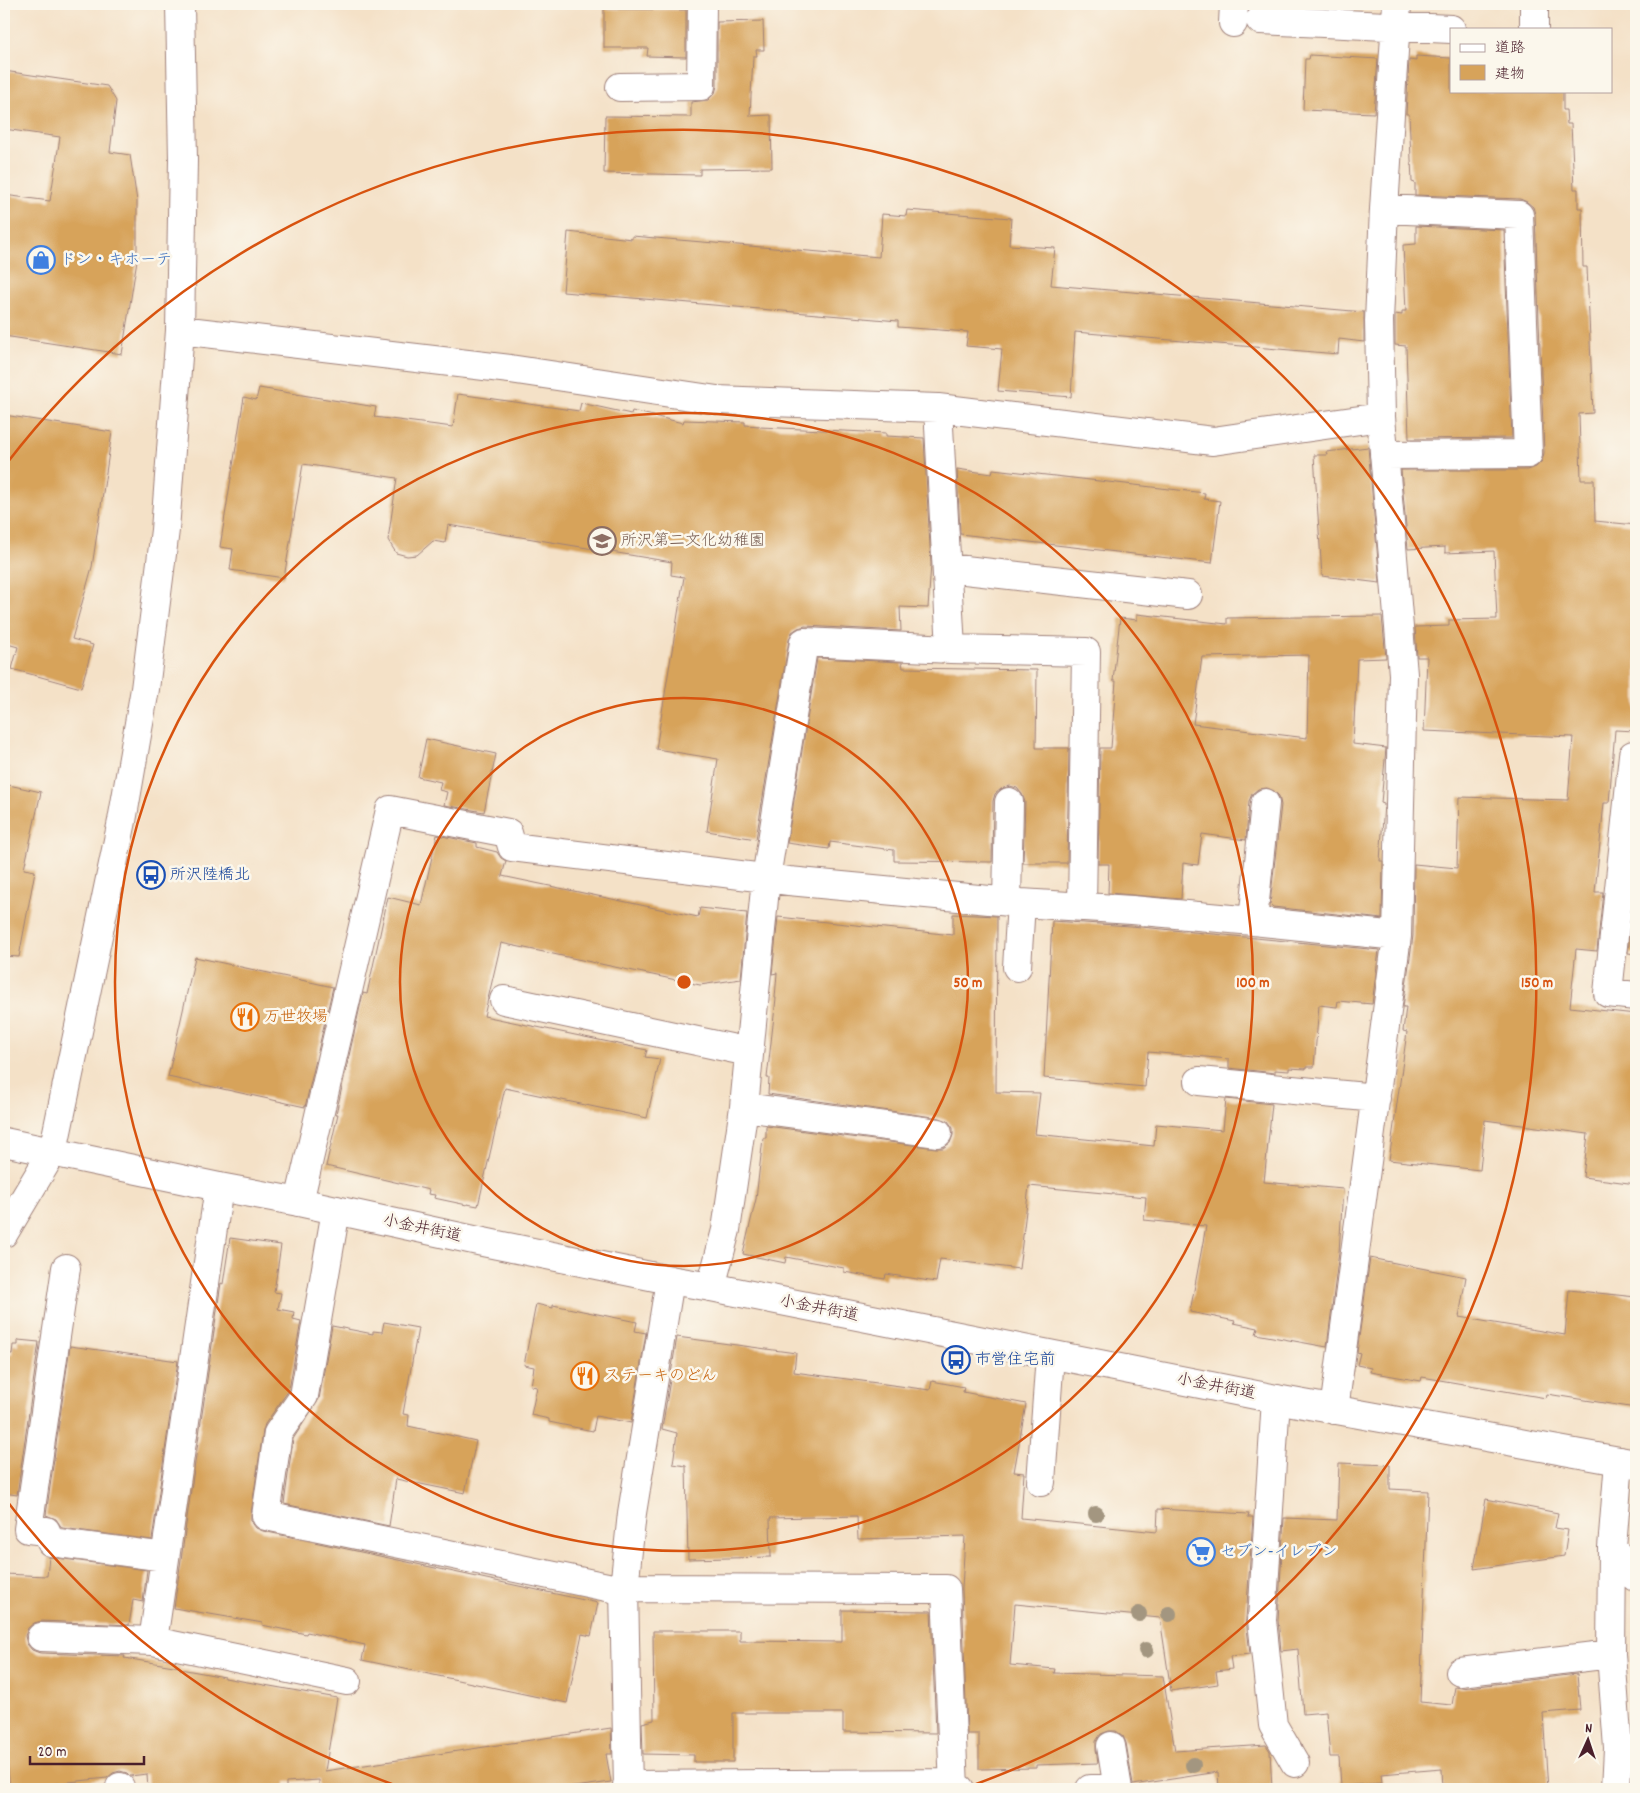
<svg xmlns="http://www.w3.org/2000/svg" width="1640" height="1793" viewBox="0 0 1640 1793" font-family="Dekko,'Klee One',sans-serif">
<rect width="100%" height="100%" fill="#fbf7ec"/>
<filter id="ink" filterUnits="userSpaceOnUse"><feTurbulence type="fractalNoise" baseFrequency=".02" numOctaves="2"/><feDisplacementMap in="SourceGraphic" scale="10" xChannelSelector="R" yChannelSelector="G"/><feConvolveMatrix kernelMatrix="1 2 1 2 8 2 1 2 1" color-interpolation-filters="sRGB"/></filter>
<filter id="wash" filterUnits="userSpaceOnUse"><feTurbulence type="fractalNoise" baseFrequency=".0096" numOctaves="4" result="noise"/><feDisplacementMap in="SourceGraphic" scale="20" xChannelSelector="R" yChannelSelector="G"/><feGaussianBlur stdDeviation="1.12" result="paint"/><feColorMatrix in="noise" values="0 0 0 0 0 0 0 0 0 0 0 0 0 0 0 0 0 1.4 0 .05"/><feComposite in="paint" operator="in"/></filter>
<g filter="url(#wash)">
<rect width="100%" height="100%" fill="#f4e1c7"/>
<g id="blocks">
<path fill="#d7a35a" fill-rule="evenodd" d="M604 9 686 10V57L647 56 648 48H604Z
M763 21 764 50H756L757 56H753L750 116 771 115 772 168 700 169V175L604 173 605 116 691 117V102L708 100 715 93 717 86V22Z
M1310 55 1378 59 1374 113 1303 110 1305 59H1309Z
M1416 56 1451 58V91H1563V110H1566L1567 124H1571L1574 189H1578V208H1582L1583 267H1587L1593 413 1579 414 1581 480H1594L1595 521 1636 525V731L1615 730 1609 803H1604L1595 892H1603L1597 951 1576 949 1570 1007 1636 1014V1184L1583 1177 1588 1134 1485 1120 1480 1170 1389 1160 1407 1032 1403 1031 1406 1007H1403L1413 936 1414 864 1457 868 1459 797 1568 800 1573 737 1424 731 1427 657H1417L1415 627 1449 626V620L1497 619 1494 551 1445 553V547L1408 549 1401 470H1528L1536 467 1542 461 1544 453 1535 214 1533 207 1527 202 1520 199 1415 195V183L1412 182 1409 114H1406L1409 60 1416 61Z
M4 71 107 86 116 101 110 152 130 155 137 201V260L122 354 4 336V195L50 201 60 137 4 129Z
M907 210 1011 218 1009 245 1055 248 1051 285 1364 312V342L1339 339 1338 354 1075 332 1071 397 998 391 1002 349 966 346 968 332 898 327V321L563 292 568 232 632 239V236L879 257 882 214 906 216Z
M1416 226 1504 230 1512 438 1409 439 1406 346 1395 345V314L1402 315V311H1406L1403 245 1416 244Z
M259 388 376 407 374 417 453 427 458 394 579 411 581 403 631 414 632 411 683 423 684 420 745 422V425L760 426V427L886 433V436L924 438 931 564 928 608 900 607 901 631 805 626 798 628 792 632 789 640 756 839 707 831 718 759 656 749 684 577 671 575 672 562 448 525 445 543 433 541 417 555 407 556 396 553 388 540 397 478 303 464 284 578 230 570 233 549 220 547 244 397 256 400Z
M4 415 112 432 92 567 72 639 93 645 81 688 12 669 18 647 4 643Z
M1368 447 1380 583 1322 576 1314 455H1327L1326 452Z
M957 469 992 474 993 469 1205 493 1204 499 1220 501 1212 563 960 534Z
M1137 614 1227 624V618L1382 616 1386 658 1357 659 1353 744 1386 748 1381 803 1384 804 1380 861H1383L1382 919 1273 907 1270 904 1281 805 1279 796 1274 791 1267 788 1258 789 1252 794 1249 801 1246 840 1202 834 1198 865 1183 863 1181 899 1108 893 1109 864H1098L1100 748H1111L1116 681H1113L1120 618 1137 620ZM1309 655 1307 738 1193 724 1202 657Z
M817 658 902 662 903 668 1037 670 1036 748H1069L1067 863H1023L1025 802 1022 794 1017 788 1010 786 1001 789 995 794 993 801 992 862 894 861V850L830 842 829 849 787 843Z
M426 739 496 754 484 812 444 805 447 792 439 790 441 782 418 777Z
M4 784 41 792 24 869 35 871 19 957 4 956Z
M437 835 477 843V847L497 852 501 858 506 861 502 876 698 917 700 908 747 913 741 979 700 985 501 943 484 1016 647 1050 645 1057 660 1059 647 1118 505 1088 478 1206 467 1204V1205L434 1198 435 1195 428 1194 429 1190 326 1166 338 1114H336L363 993 367 994 388 897 421 905Z
M1634 896H1636V954L1628 953Z
M953 914 997 916 996 1092 1040 1093 1035 1134 1154 1146 1156 1124 1223 1130 1226 1099 1272 1104 1264 1182 1343 1189 1339 1252 1327 1347 1256 1334 1258 1328 1234 1323 1235 1321 1190 1312 1206 1226 1144 1220 1146 1197 1029 1186 1019 1269 940 1259 936 1282 886 1274 885 1279 844 1272V1268L786 1257 785 1263 743 1254 756 1199 763 1138H766V1126L936 1148H943L950 1143 953 1135V1128L948 1121 940 1118 768 1094 769 1078H767L776 998H775L777 973 772 974 778 917 953 935Z
M1052 921 1131 926 1379 950 1372 1004 1338 1001 1337 1007 1319 1005 1314 1067H1306V1069L1289 1068V1071L1275 1070V1073L1229 1068V1059L1148 1052 1145 1087 1044 1078Z
M195 957 333 987 305 1107 168 1077Z
M230 1238 281 1245 274 1292 281 1293 278 1309 294 1312 293 1319 301 1321 289 1390 265 1424 263 1431 251 1514V1521L256 1528 263 1531 598 1603 591 1636 582 1634 567 1703 362 1660 365 1645 307 1632 306 1634 262 1625 263 1623 174 1608 221 1283 223 1284Z
M1370 1258 1466 1277 1459 1317 1565 1335 1569 1290 1636 1297V1408L1547 1394 1546 1398 1422 1377 1421 1381 1370 1372 1371 1368 1357 1365 1360 1353 1357 1352Z
M536 1304 553 1308V1305L637 1322 635 1331 646 1333 631 1423 596 1416 593 1431 549 1422V1419L531 1415 537 1387 531 1386 534 1367 524 1365Z
M384 1322 418 1328 403 1414 409 1415 408 1426 476 1441 465 1493 396 1479 389 1526 284 1504 293 1439 319 1399 332 1326 373 1334V1331L382 1332Z
M677 1337 796 1353 794 1372 930 1390 932 1381 964 1387 963 1392 1026 1404 1014 1472 1024 1473 1021 1518 1157 1532 1158 1509 1249 1514 1248 1517H1253L1246 1619 1250 1654 1230 1656 1232 1669 1216 1671 1218 1684 1171 1691 1160 1618 1015 1604 1010 1665 1055 1669 1054 1673 1163 1676 1175 1751 1266 1745 1270 1751 1272 1789H1219L1218 1772 1133 1785 1126 1743 1123 1736 1116 1731H1109L1101 1734 1096 1741V1749L1098 1763 1036 1765V1768L979 1769V1734H967L962 1589 965 1536 858 1539 857 1516 770 1518 771 1557 688 1559 686 1466 673 1464 677 1433 662 1429Z
M18 1340 39 1342 17 1495 4 1493V1370L5 1353 12 1354 13 1345H18Z
M70 1346 178 1361 152 1540 62 1528 56 1519 46 1515Z
M1339 1463 1390 1465V1489L1428 1491 1420 1702 1452 1705 1455 1687 1462 1688 1577 1674 1580 1710 1543 1713 1548 1789H1443L1442 1769 1381 1774 1382 1783 1341 1786 1339 1757H1330L1326 1712 1303 1714 1298 1649 1281 1651 1278 1620 1284 1518 1337 1520Z
M1486 1499 1558 1513 1555 1528 1568 1530 1564 1556 1474 1569Z
M49 1557 147 1570 143 1602 133 1600 129 1625 42 1621 34 1623 28 1628 25 1636 27 1644 32 1650 40 1653 125 1656 124 1658 180 1667V1669L225 1677V1678L337 1698 325 1771 611 1728 612 1754H606L611 1782 560 1789H319V1780L286 1782V1789H148L147 1774 130 1776 127 1773 120 1771 113 1773 107 1778 50 1784 51 1789H10L4 1732V1574L47 1576Z
M842 1610 931 1611 936 1733 843 1732V1713H733V1762H694V1755L643 1754 642 1723 654 1720 653 1631H740V1641L842 1642Z"/>
</g>
</g>
<g filter="url(#ink)">
<use href="#blocks" fill-opacity="0" stroke="#9f8079" stroke-width="1"/>
<g fill="none" stroke-linecap="round" stroke-linejoin="round">
<defs>
<path id="minor" d="M1534 4V29
M1260 20 1451 29
M1233 23 1234 4
M620 87 701 86 702 4
M180 330 510 369 717 400 938 408 1213 441 1381 417
M938 408 951 649
M1384 455 1528 454 1519 215 1384 209
M947 568 1188 595
M1636 755H1633L1608 993 1636 996
M1007 902 1009 802
M1253 921 1265 803
M1017 967 1021 903
M504 1000 749 1052
M1199 1081 1376 1098
M744 1107 938 1133
M299 1202 390 810 508 833 512 847 789 881 1021 903 1132 910 1253 921 1397 936
M336 1210 304 1396 278 1433 266 1516 612 1588 946 1589 954 1789
M4 1233 53 1151 122 821 145 689 165 530 180 330 183 160 180 4
M66 1268 28 1529 46 1531 51 1542 165 1557
M711 1287 726 1230 744 1107 766 878 804 642 951 649 1086 652 1082 907
M1276 1399 1262 1620 1273 1725 1295 1763
M1334 1410 1397 936 1403 674 1381 417 1379 321 1384 209 1397 4
M1041 1482 1050 1355
M1612 1548 1636 1577
M41 1637 153 1641 347 1681
M153 1641 219 1187
M1460 1672 1611 1654
M1111 1746 1118 1789
M627 1785 944 1783 960 1789
M120 1787V1789
M628 1789 624 1588 632 1513 670 1280
M1090 1789H1118
M1616 1789 1618 1748 1611 1654 1612 1548 1619 1461"/>
<path id="major" d="M4 1142 219 1187 299 1202 483 1242 670 1280 711 1287 1276 1399 1636 1464"/>
</defs>
<use href="#minor" stroke="#9f8079" stroke-width="30"/>
<use href="#major" stroke="#9f8079" stroke-width="30"/>
<use href="#minor" stroke="#fff" stroke-width="28"/>
<use href="#major" stroke="#fff" stroke-width="28"/>
</g>
<g fill="#a39680">
<circle cx="1096" cy="1514" r="8"/>
<circle cx="1139" cy="1614" r="8"/>
<circle cx="1169" cy="1614" r="8"/>
<circle cx="1146" cy="1650" r="8"/>
<circle cx="1193" cy="1765" r="8"/>
</g>
</g>
<g fill="none" stroke="#d8530f" stroke-width="2.5">
<circle cx="684" cy="982" r="284"/>
<circle cx="684" cy="982" r="569"/>
<path d="M406 1789A853 853 0 0 1 7 1501M7 463A853 853 0 1 1 962 1789"/>
</g>
<defs>
<symbol id="shop-ring" viewBox="-11 -11 22 22"><circle r="9.5" fill="#fbf7ec" stroke="#3f7fe0" stroke-width="1.5"/><path d="M-5-2.5h2.3a2.7 3.5 0 0 1 5.4 0H5L5.5 6h-11ZM-1.5-2.5h3a1.5 2.3 0 0 0-3 0Z" fill="#3f7fe0"/></symbol>
<symbol id="school-ring" viewBox="-11 -11 22 22"><circle r="9.5" fill="#fbf7ec" stroke="#8d6e63" stroke-width="1.5"/><path d="M0-5L7-2L0 1L-7-2ZM-4 1L0 2.5L4 1V4Q0 6-4 4Z" fill="#8d6e63"/></symbol>
<symbol id="bus-ring" viewBox="-11 -11 22 22"><circle r="9.5" fill="#fbf7ec" stroke="#1a4fb4" stroke-width="1.5"/><path d="M-5-6H5V4H4V6H2V4H-2V6H-4V4H-5ZM-3.5-4V0h7V-4ZM-3.5 1.2v1.5H-2V1.2ZM2 1.2v1.5H3.5V1.2Z" fill="#1a4fb4"/></symbol>
<symbol id="restaurant-ring" viewBox="-11 -11 22 22"><circle r="9.5" fill="#fbf7ec" stroke="#e8710a" stroke-width="1.5"/><path d="M-5-6h1v4h1v-4h1v4h1v-4h1v5L-1.5 .5V6h-2V.5L-5-1ZM5-6V6H3V1.5H1.5Q1.5-4 5-6Z" fill="#e8710a"/></symbol>
<symbol id="supermarket-ring" viewBox="-11 -11 22 22"><circle r="9.5" fill="#fbf7ec" stroke="#3f7fe0" stroke-width="1.5"/><path d="M-6-5.5h2.5l.6 2H6L4.5 2H-2.5L-4.4-4H-6ZM-1.5 3.2a1.3 1.3 0 1 0 .1 0ZM3 3.2a1.3 1.3 0 1 0 .1 0Z" fill="#3f7fe0"/></symbol>
</defs>
<g fill-rule="evenodd">
<use href="#shop-ring" x="25" y="244" width="32" height="32"/>
<use href="#school-ring" x="586" y="525" width="32" height="32"/>
<use href="#bus-ring" x="135" y="859" width="32" height="32"/>
<use href="#restaurant-ring" x="229" y="1001" width="32" height="32"/>
<use href="#bus-ring" x="940" y="1344" width="32" height="32"/>
<use href="#restaurant-ring" x="569" y="1360" width="32" height="32"/>
<use href="#supermarket-ring" x="1185" y="1536" width="32" height="32"/>
</g>
<g text-anchor="middle" dominant-baseline="central" stroke-width="5" stroke-linejoin="round" paint-order="stroke">
<g font-size="16" fill="#366cbe" stroke="#fbf7ec" text-anchor="start">
<text x="60" y="260">ドン・キホーテ</text>
<text x="1220" y="1552">セブン-イレブン</text>
</g>
<g font-size="16" fill="#785e54" stroke="#fbf7ec" text-anchor="start">
<text x="621" y="541">所沢第二文化幼稚園</text>
</g>
<g font-size="16" fill="#164399" stroke="#fbf7ec" text-anchor="start">
<text x="170" y="875">所沢陸橋北</text>
<text x="975" y="1360">市営住宅前</text>
</g>
<g font-size="16" fill="#c56008" stroke="#fbf7ec" text-anchor="start">
<text x="264" y="1017">万世牧場</text>
<text x="604" y="1376">ステーキのどん</text>
</g>
<g font-size="16" fill="#4a1f2b" stroke="#fbf7ec">
<text transform="translate(422 1229) rotate(12)">小金井街道</text>
<text transform="translate(819 1309) rotate(11)">小金井街道</text>
<text transform="translate(1216 1387) rotate(11)">小金井街道</text>
</g>
</g>
<circle cx="684" cy="982" r="8" fill="#d8530f" stroke="#fbf7ec" stroke-width="2.5"/>
<g font-size="15" text-anchor="middle" font-weight="bold" fill="#d8530f" stroke="#fbf7ec" stroke-width="5" stroke-linejoin="round" paint-order="stroke">
<text x="968" y="987">50 m</text>
<text x="1253" y="987">100 m</text>
<text x="1537" y="987">150 m</text>
</g>
<rect width="1640" height="1793" fill="none" stroke="#fbf7ec" stroke-width="20"/>
<rect x="1450" y="28" width="162" height="65" fill="#fbf7ec" stroke="#b4a19f"/>
<rect x="1460" y="44" width="25" height="8" fill="#ffffff" stroke="#b4a19f"/>
<text x="1495" y="52" font-size="15" fill="#4a1f2b">道路</text>
<rect x="1460" y="65" width="25" height="15" fill="#d7a35a" stroke="#b4a19f"/>
<text x="1495" y="78" font-size="15" fill="#4a1f2b">建物</text>
<g transform="translate(1588 1740) rotate(3)" stroke="#fbf7ec" stroke-width="4" paint-order="stroke">
<path d="M0-4L9 19L0 12L-9 19Z" fill="#4a1f2b"/>
<text y="-8" font-size="14" font-weight="bold" text-anchor="middle" fill="#4a1f2b">N</text>
</g>
<path d="M30 1756v8h114v-8" fill="none" stroke="#4a1f2b" stroke-width="2.5"/>
<text x="38" y="1756" font-size="15" fill="#4a1f2b" stroke="#fbf7ec" stroke-width="4" paint-order="stroke">20 m</text>
</svg>
